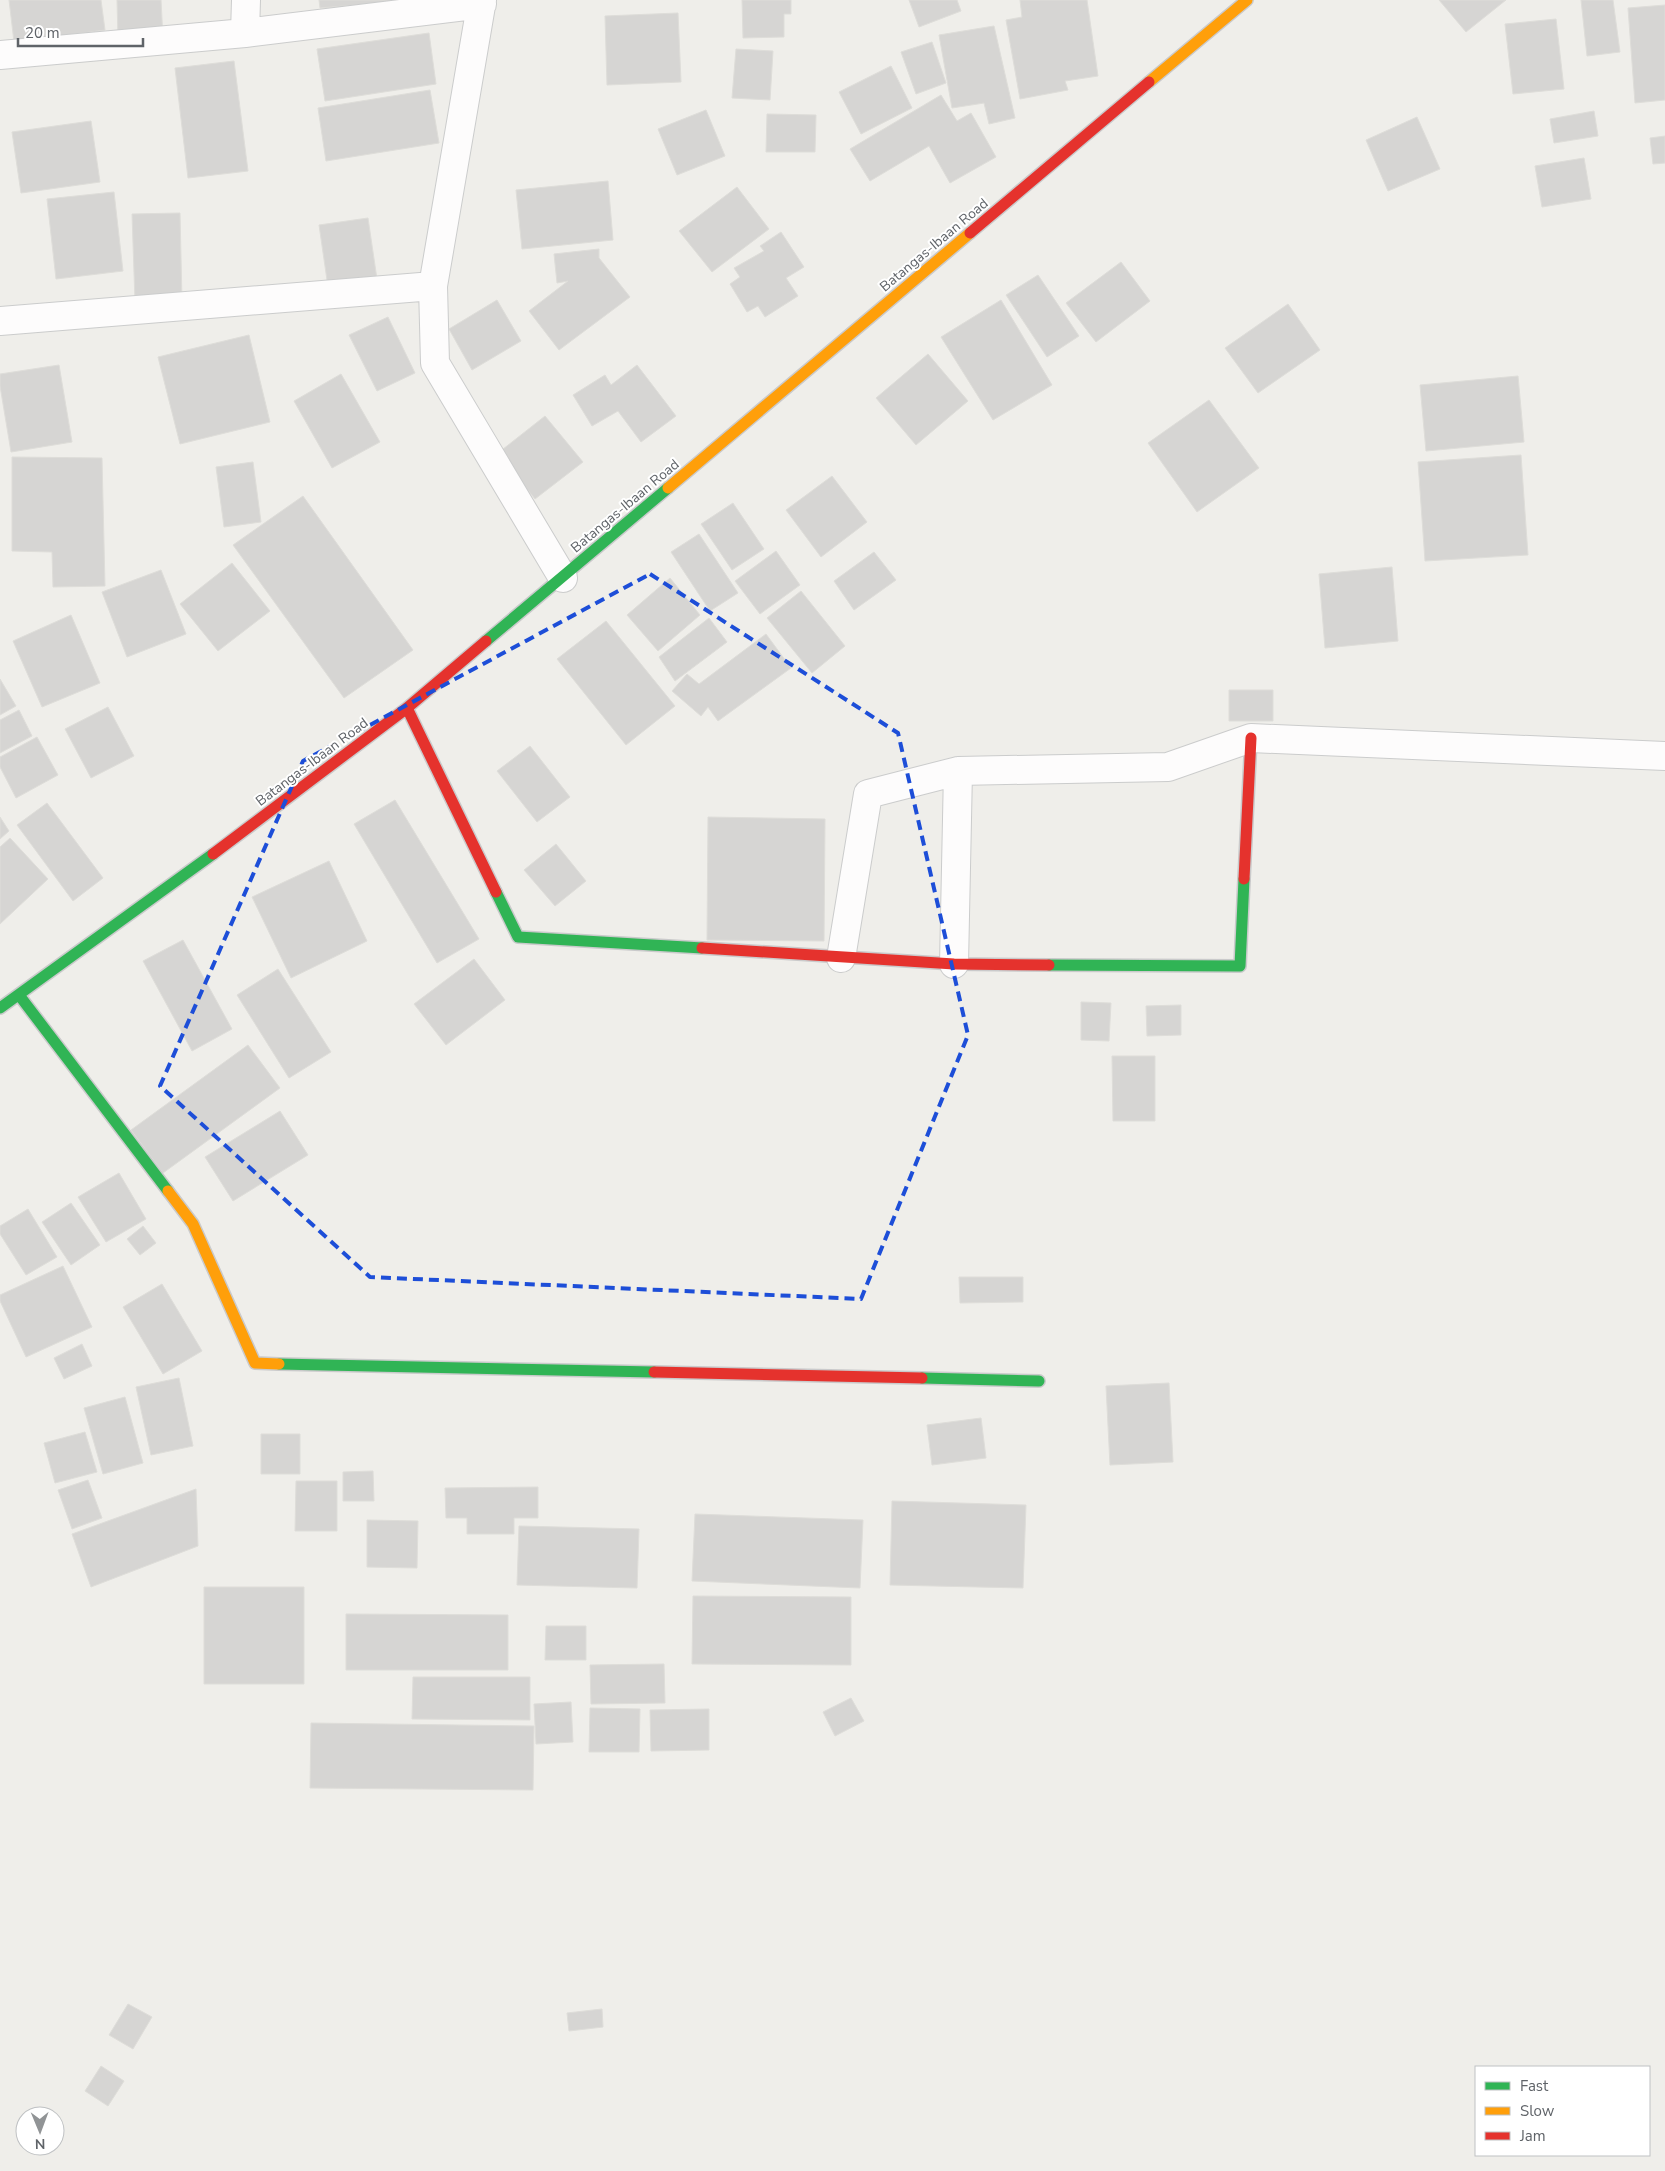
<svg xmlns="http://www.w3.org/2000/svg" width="1665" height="2171" viewBox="0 0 1665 2171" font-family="'Nunito Sans',sans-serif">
<rect width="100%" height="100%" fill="#efeeea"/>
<path fill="#d6d5d3" stroke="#deddd9" d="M9 0H101L105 30 14 42Z
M117 0H161L163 38 118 39Z
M319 0H415L320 8Z
M742 0H791V14H784V37L743 38Z
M909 0H957L961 11 919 27Z
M1020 0H1087L1098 76 1065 81 1068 90 1020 99 1006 20 1022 17Z
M1439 0H1506L1466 32Z
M1581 0H1613L1620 52 1587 56Z
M1665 5V100L1635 103 1628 8Z
M678 13 681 82 607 85 605 16Z
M1556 19 1564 89 1513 94 1505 24Z
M994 26 1015 118 989 124 984 103 952 108 939 35Z
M429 33 436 84 325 101 317 49Z
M932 42 946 83 916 94 901 52Z
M736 49 773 51 770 100 732 98Z
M234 61 248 171 188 178 175 68Z
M891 66 912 108 861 134 839 92Z
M430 90 439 143 326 161 318 108Z
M941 95 957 121 971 113 996 157 950 183 929 146 870 181 850 149Z
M706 110 725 156 677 175 658 129Z
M1594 111 1598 136 1554 143 1550 119Z
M767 114 816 115 815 152H766Z
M1417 117 1440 169 1388 191 1366 140Z
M91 121 100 182 21 193 12 132Z
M1665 136V163L1653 164 1650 138Z
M1584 158 1591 199 1542 207 1535 166Z
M608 181 613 240 522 249 516 190Z
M737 187 769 229 712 272 679 231Z
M114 192 123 271 56 279 47 199Z
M180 213 182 301 135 302 132 214Z
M368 218 377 279 328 287 319 225Z
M781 232 804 267 786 278 798 296 765 317 758 306 747 312 730 284 740 277 734 268 764 251 760 246Z
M599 249V258L630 297 559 350 529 311 568 281 557 283 554 254Z
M1121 262 1150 301 1096 342 1066 303Z
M1038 275 1079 336 1047 357 1006 295Z
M497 300 521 341 472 370 449 329Z
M1001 300 1052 385 993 420 941 337Z
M1288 304 1320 350 1258 393 1225 348Z
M388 317 415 373 377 391 349 335Z
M249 335 270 422 180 444 158 357Z
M928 354 968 401 916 445 876 398Z
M59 365 72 442 11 452 0 386V374Z
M637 365 676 416 641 442 618 411 592 426 573 395 605 375 611 385Z
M341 374 380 442 332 468 294 401Z
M1518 376 1524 442 1426 451 1420 385Z
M1209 400 1259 468 1197 512 1148 443Z
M545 416 583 462 535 499 498 453Z
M1521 455 1528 555 1425 561 1418 462Z
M12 457 102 458 105 586 53 587 52 552 12 551Z
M253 462 261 522 224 527 216 467Z
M832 476 867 522 821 557 786 510Z
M303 496 413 650 344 698 233 545Z
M733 503 764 549 732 570 701 524Z
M699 534 738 593 710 611 671 552Z
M776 551 800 585 760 614 735 581Z
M874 552 896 580 854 610 834 581Z
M232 563 270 611 218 651 180 604Z
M1392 567 1398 641 1325 648 1319 574Z
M161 570 186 634 127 657 102 592Z
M670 578 700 615 658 651 627 615Z
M801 591 845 646 812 673 767 618Z
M71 615 100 683 42 707 13 641Z
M709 618 727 642 675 681 659 657Z
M606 621 675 706 626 745 557 659Z
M766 634 791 668 718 721 708 707 701 716 672 691 687 674 699 684Z
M0 679 16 706 0 715Z
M1229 690H1273V721H1229Z
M108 707 134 756 91 778 65 729Z
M19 710 32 736 0 753V720Z
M37 737 58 775 16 798 0 767V757Z
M530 746 570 797 537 822 497 771Z
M395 800 479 939 437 963 354 824Z
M47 803 103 878 73 901 17 825Z
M0 817 9 831 0 839Z
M708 817 825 819 824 941 707 940Z
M10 838 48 879 0 924V847Z
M556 844 586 881 555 906 524 870Z
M329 861 367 941 291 978 252 897Z
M183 940 232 1029 192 1051 143 961Z
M474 959 505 1000 446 1045 414 1004Z
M278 969 331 1052 289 1078 237 995Z
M1081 1002 1111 1003 1109 1041 1081 1040Z
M1181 1005V1035L1147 1036 1146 1006Z
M248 1045 280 1088 163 1173 131 1130Z
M1112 1056H1155V1121H1113Z
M280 1111 308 1155 233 1201 205 1157Z
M119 1173 146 1219 106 1242 78 1197Z
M71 1203 100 1245 71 1265 42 1222Z
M28 1209 57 1257 26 1275 0 1234V1226Z
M143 1226 156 1243 140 1255 127 1239Z
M63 1266 92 1327 26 1357 0 1301V1295Z
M959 1277H1023V1302L960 1303Z
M162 1284 202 1351 163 1374 123 1307Z
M82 1344 92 1366 64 1379 54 1358Z
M179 1378 193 1446 151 1455 136 1387Z
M1169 1383 1173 1462 1110 1465 1106 1386Z
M125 1397 143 1463 103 1474 84 1408Z
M981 1418 986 1458 932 1465 927 1425Z
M85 1432 97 1472 55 1483 44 1443Z
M261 1434H300V1474H261Z
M373 1471 374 1501H343V1472Z
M88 1480 102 1518 72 1529 58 1490Z
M296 1481H337V1531H295Z
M538 1487V1518H514V1534H467V1518H446L445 1488Z
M196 1489 198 1546 91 1587 72 1534Z
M892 1501 1026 1505 1023 1588 890 1585Z
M695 1514 863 1520 860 1588 692 1581Z
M367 1520 418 1521 417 1568 367 1567Z
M519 1526 639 1529 637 1588 517 1585Z
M204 1587H304V1684H204Z
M693 1596 851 1597V1665L692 1664Z
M346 1614 508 1615V1670H346Z
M546 1626H586V1660H545Z
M664 1664 665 1703 591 1704 590 1665Z
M413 1677H530V1720L412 1719Z
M851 1698 864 1721 835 1736 823 1712Z
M571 1702 573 1742 536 1744 534 1704Z
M590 1708 640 1709 639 1752H589Z
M709 1709V1750L651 1751 650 1710Z
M311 1723 534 1726 533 1790 310 1788Z
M128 2004 152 2017 133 2049 109 2035Z
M602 2009 603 2027 569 2031 567 2013Z
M101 2066 124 2081 108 2106 85 2091Z"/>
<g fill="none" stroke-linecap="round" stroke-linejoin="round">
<defs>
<path id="street" d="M246 0 245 33 482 4
M482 0 433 286 435 363 563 578
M0 55 245 33
M0 321 433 286
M841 958 868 794 958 771 1168 767 1251 738 1665 756
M954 964 958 771"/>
<path id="fast" d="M486 641 668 488
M496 892 518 937 702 948
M1049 965 1240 966 1244 879
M19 995 168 1191
M0 1008 213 854
M279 1364 654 1372
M922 1378 1039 1381"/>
<path id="slow" d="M1149 82 1247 0
M668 488 970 233
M168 1191 193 1224 255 1363 279 1364"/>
<path id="jam" d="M970 233 1149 82
M407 708 496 892
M213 854 407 708 486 641
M1244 879 1251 738
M702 948 954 964 1049 965
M654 1372 922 1378"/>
</defs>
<use href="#street" stroke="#cbcccc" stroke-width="30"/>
<use href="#fast" stroke="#cacacb" stroke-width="14"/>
<use href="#slow" stroke="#cacacb" stroke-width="14"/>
<use href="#jam" stroke="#cacacb" stroke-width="14"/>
<use href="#street" stroke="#fdfcfc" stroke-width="28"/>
<use href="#fast" stroke="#30b455" stroke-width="11"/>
<use href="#slow" stroke="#ff9f0a" stroke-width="11"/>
<use href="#jam" stroke="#e5322d" stroke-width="11"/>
</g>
<path fill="none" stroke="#1d4ed8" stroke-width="4" stroke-dasharray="10 6" stroke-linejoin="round" d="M650 574 898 733 968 1035 861 1299 370 1277 160 1086 303 761Z"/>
<g text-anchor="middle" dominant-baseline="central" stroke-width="4" stroke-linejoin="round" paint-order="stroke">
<g font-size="14" fill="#5f6368" stroke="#fff">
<text transform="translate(934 245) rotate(-40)">Batangas-Ibaan Road</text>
<text transform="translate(625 506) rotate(-40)">Batangas-Ibaan Road</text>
<text transform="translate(312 762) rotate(-37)">Batangas-Ibaan Road</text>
</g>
</g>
<rect x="1475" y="2066" width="175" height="90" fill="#ffffff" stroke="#bfc1c3"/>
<rect x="1485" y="2082" width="25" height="8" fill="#30b455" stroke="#bfc1c3"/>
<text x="1520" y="2091" font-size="15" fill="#5f6368">Fast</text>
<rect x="1485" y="2107" width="25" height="8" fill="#ff9f0a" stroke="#bfc1c3"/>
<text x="1520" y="2116" font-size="15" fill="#5f6368">Slow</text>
<rect x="1485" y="2132" width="25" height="8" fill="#e5322d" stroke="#bfc1c3"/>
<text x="1520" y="2141" font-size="15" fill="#5f6368">Jam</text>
<g transform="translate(40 2131) rotate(179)"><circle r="24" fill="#ffffff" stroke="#bfc1c3"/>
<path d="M0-4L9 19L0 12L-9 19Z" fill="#919496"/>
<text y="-8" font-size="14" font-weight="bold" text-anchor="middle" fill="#5f6368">N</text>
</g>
<path d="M18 38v8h125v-8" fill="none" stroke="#5f6368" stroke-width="2.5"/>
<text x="25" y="38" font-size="15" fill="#5f6368" stroke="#ffffff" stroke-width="4" paint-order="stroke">20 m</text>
</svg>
